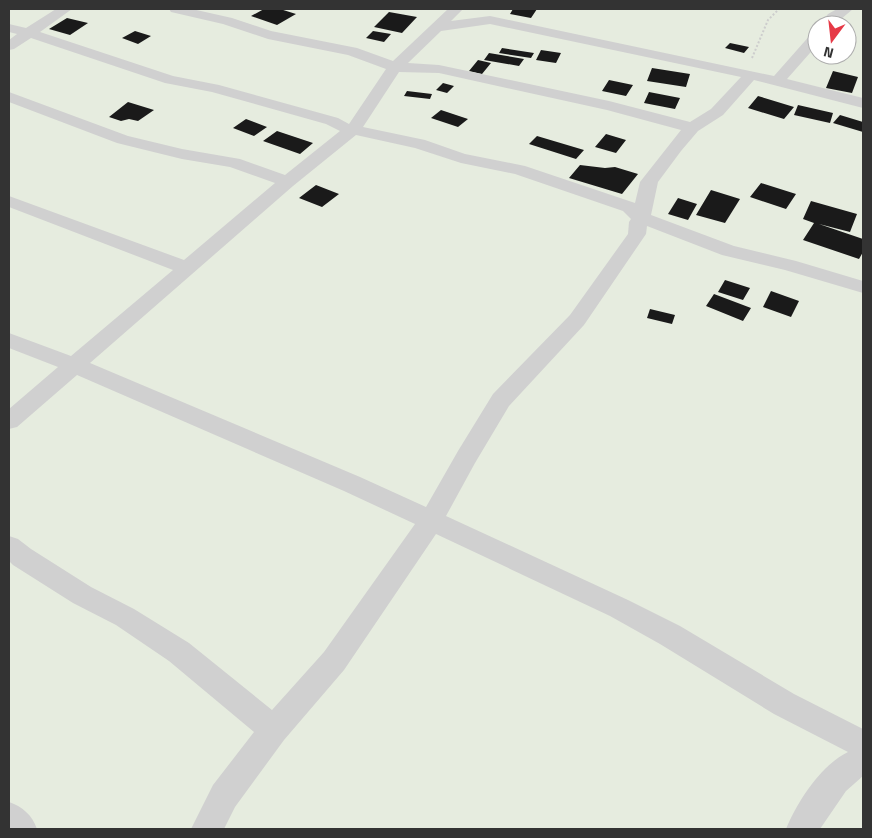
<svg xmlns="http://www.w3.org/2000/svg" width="872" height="838" viewBox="0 0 872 838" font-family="'Titillium Web',sans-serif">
<rect width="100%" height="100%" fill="#fff"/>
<path fill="#e6ecdf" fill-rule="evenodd" d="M9 9H863V829H9ZM817 25H847V55H817Z"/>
<path fill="#1a1a1a" d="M264 9H280L296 14 277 25 251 16Z
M513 9H537L531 18 510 14Z
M389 12 417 17 402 33 374 27Z
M67 18 88 23 70 35 49 29Z
M135 31 151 36 138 44 122 38Z
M373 31 391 34 384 42 366 38Z
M730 43 749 47 744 53 725 48Z
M502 48 534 53 531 58 499 53Z
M541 50 561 53 556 63 536 60Z
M489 53 524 59 519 66 484 60Z
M478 60 491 63 482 74 469 71Z
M652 68 690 74 686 87 647 81Z
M833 71 858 77 852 93 826 88Z
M609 80 633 85 626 96 602 91Z
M443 83 454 86 447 93 436 90Z
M407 91 432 94 430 99 404 96Z
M649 92 680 98 675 109 644 103Z
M758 96 794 107 784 119 748 108Z
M128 102 154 110 138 121 129 119 121 121 109 117Z
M798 105 833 113 830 123 794 115Z
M441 110 468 119 458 127 431 118Z
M840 115 863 122V132L833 123Z
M246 119 267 127 254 136 233 128Z
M277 131 313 143 300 154 263 141Z
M606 134 626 140 616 153 595 147Z
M537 136 584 150 576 159 529 144Z
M580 165 605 168 615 167 638 174 622 194 569 178Z
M761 183 796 194 786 209 750 197Z
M316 185 339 194 322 207 299 198Z
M711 190 740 199 725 223 696 215Z
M678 198 697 204 688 220 668 214Z
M811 201 857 214 850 232 819 224 863 239V252L859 259 803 240 814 223 803 219Z
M725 280 750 288 743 300 718 292Z
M771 291 799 301 791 317 763 307Z
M714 294 751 308 743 321 706 306Z
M650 309 675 315 672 324 647 318Z"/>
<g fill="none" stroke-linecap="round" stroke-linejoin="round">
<path stroke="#cdcdcd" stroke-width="2" stroke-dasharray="2 2" stroke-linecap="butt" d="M752 58 768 20 779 9"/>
<path fill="#d0d0d0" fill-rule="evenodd" d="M56 9H72L40 32 173 76 219 85 338 118 349 124 386 69 348 55 268 39 223 24 171 12 169 9H192L232 18 271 31 357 48 393 61 448 9H463L451 21 490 16 774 76 812 33 817 32V45L787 79 863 98V108L754 80 723 115 698 131 681 151 658 182 651 215 734 246 796 261 863 281V293L785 270 722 255 647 226 646 234 584 325 509 406 475 463 446 516 628 600 680 626 794 694 863 729V776L846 791 820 829H786C798 801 820 766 848 752L774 714 660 644 610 616 436 534 344 670 284 740 254 781 235 807 224 829H191L213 785 254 732 169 661 116 625 73 603 13 565 9 561V536L18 539 31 549 91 587 134 609 189 643 272 710 324 652 415 524 344 491 77 375 17 427 9 429V409L58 367 9 348V333L71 356 173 270 9 207V196L184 260 275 183 230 167 182 159 117 143 9 102V92L128 136 182 149 240 159 285 175 340 131 326 124 212 92 165 83 31 38 14 49 9 50V40L17 34 9 32V24L26 28ZM490 24 741 77 711 109 690 122 609 101 439 65 408 63 441 31ZM399 72 439 73 607 110 681 130 640 182 635 203 525 166 465 154 425 140 363 127ZM356 135 415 148 461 163 515 174 623 211 631 219 629 222 628 234 570 315 493 394 458 451 426 507 360 477 90 363 293 186Z
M837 9H853L834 25H819L828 14Z
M9 802C23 807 32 815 37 829H9Z"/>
</g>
<rect width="872" height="838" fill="none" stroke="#333333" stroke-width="20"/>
<g transform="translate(832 40) rotate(195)"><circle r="24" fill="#ffffff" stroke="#adadad"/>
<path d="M0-4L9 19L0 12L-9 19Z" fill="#e63946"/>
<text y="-8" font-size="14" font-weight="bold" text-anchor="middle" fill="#333333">N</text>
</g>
</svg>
